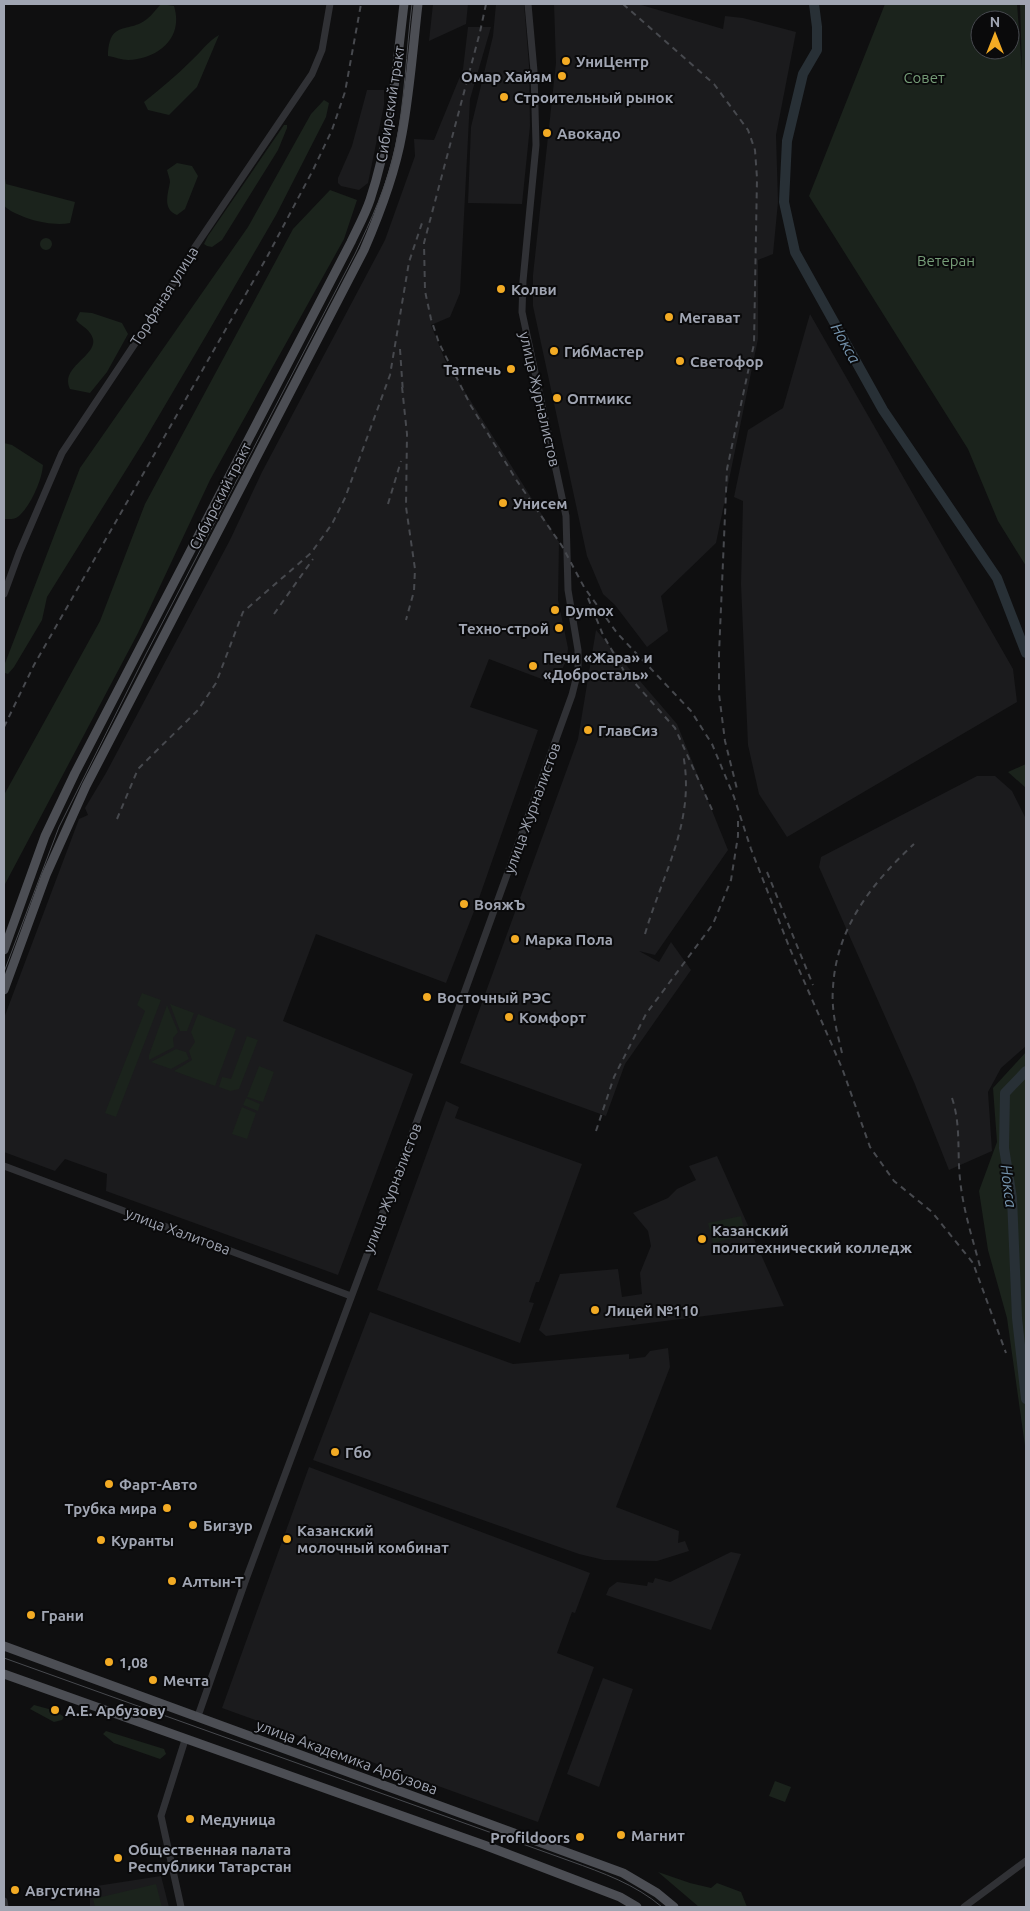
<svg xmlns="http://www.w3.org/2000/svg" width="1030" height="1911" viewBox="0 0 1030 1911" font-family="Ubuntu,sans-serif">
<rect width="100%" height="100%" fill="#0f0f10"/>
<path fill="#1b1b1d" d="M433 4H468L466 24 429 41Z
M496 4H524L529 65 530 126 522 204 468 203 471 127 493 36Z
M554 4H638L723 29 725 16 743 18 796 32 776 135 778 202 773 254 758 260V339L716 543 661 596 668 631 647 647 615 605 603 594 587 556 533 306V275L556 63Z
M468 27H491L470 99 460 293 450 317 431 325 445 360 559 542 558 600 568 648 567 659 555 684 489 659 470 707 538 730 478 901 446 983 316 934 283 1021 413 1074 338 1275 106 1191 107 1174 65 1159 55 1171 4 1152V1018L79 819 88 815 85 808 106 773 230 540 262 472 385 240 415 156 414 139 434 140 463 69Z
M367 90H384V105L368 183 359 190 341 186 338 183V178L352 146Z
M810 314 1013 669 1017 702 787 837 759 794 748 745 741 584 743 501 734 497 748 430 783 408Z
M596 630 677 724 728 850 655 955 639 951 659 962 671 942 691 970 625 1064 606 1116 460 1063 578 739Z
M977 776H995L1012 791 1026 819V1046L1001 1068 988 1092 992 1151 949 1170 914 1082 819 867 821 857Z
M446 1101 459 1107 455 1118 582 1164 539 1282H536L529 1302 534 1303 520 1343 377 1290Z
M717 1156 784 1306 546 1336 539 1330 560 1274 618 1269 622 1297 642 1294 640 1273 651 1246 648 1231 633 1213 668 1198 677 1189 696 1180 689 1166Z
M370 1312 513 1364 629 1354V1359L645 1357 650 1351 668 1348 670 1367 616 1507 679 1531 678 1543 685 1541 689 1551 657 1561 604 1560 579 1554 313 1460Z
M309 1467 590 1573 575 1613 572 1612 557 1653 594 1667 538 1822 222 1708Z
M731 1552 741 1554 711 1630 606 1595 609 1588 617 1582 647 1586 648 1582 653 1583 655 1578 670 1582Z
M603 1678 633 1689 599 1787 567 1774Z
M161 1876 169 1907H90V1887Z"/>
<path fill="#1b231c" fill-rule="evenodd" d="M161 4 174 6C184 38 158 59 128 60 122 60 115 57 108 56 109 19 128 34 147 19 152 15 156 9 161 4Z
M885 4H1017L1022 69 1020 4H1026V566L998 521 968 449 809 196ZM980 20H1010V50H980Z
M219 35 197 87 169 115 148 110 144 102C160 89 176 76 191 61 201 52 207 42 219 35Z
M324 100 329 103 326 117 276 215 207 334 144 441 47 597 42 620 14 667 8 674 5 673 4 666 80 468 248 227 311 114Z
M284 125H287V128L278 150 222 240 212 247 207 246 204 244 208 236Z
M177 163 192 166 198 176 185 209 177 215C162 209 168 194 170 182 170 179 168 174 167 170Z
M4 173 6 184 75 202 70 223C51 227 18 218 4 206Z
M330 190 357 200 344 239 210 480 138 633 4 886V795L100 621 145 504 293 229Z
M40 244a6 6 0 1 1 12 0a6 6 0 1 1-12 0Z
M80 312 92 313 122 323 128 334 107 372 90 393 70 389C58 365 106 354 90 333 87 328 80 325 76 320Z
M4 443 12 445 43 465C42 480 31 505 19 516 15 520 9 519 4 519Z
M1026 764V788L1008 772Z
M142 993 161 1000 116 1117 105 1113 145 1011 137 1005Z
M170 1004 194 1013 187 1031H180Z
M167 1005 178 1032 173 1038 174 1047 149 1060V1055Z
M198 1014 236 1029 215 1086 174 1071 192 1060 189 1051 195 1042 191 1032Z
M247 1036 258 1040 239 1089 230 1091 219 1087 222 1077 231 1079Z
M176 1049 186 1052 189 1059 171 1069 151 1062Z
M1026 1052V1453L1007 1318 988 1250 979 1191 997 1142 993 1088Z
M259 1066 274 1072 263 1102 247 1097Z
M246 1098 260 1104 258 1111 243 1105Z
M242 1107 256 1113 247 1139 232 1134Z
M741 1216 745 1235 713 1243 708 1223Z
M34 1705 56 1711 64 1717 62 1720 54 1722 30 1709Z
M106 1731 164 1749 166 1754 160 1759 114 1743 103 1734Z
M775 1781 791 1787 785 1802 769 1796Z
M658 1872 690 1883 711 1888 717 1883 741 1892 747 1907H699Z
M156 1884 162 1907H95L93 1899Z"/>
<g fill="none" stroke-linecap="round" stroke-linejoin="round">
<path stroke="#283036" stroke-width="10" d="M814 4 817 27V50L803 74 787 141 784 202 795 252 883 410 997 578 1026 653
M1026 1071 1005 1093 1004 1148 1012 1198 1017 1318 1026 1399"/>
<path stroke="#303135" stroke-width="7" d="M4 594 19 553 62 453 156 312 195 247 312 74 322 50 330 4
M4 1166 351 1296
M198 1716 246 1579 449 1035 572 695 578 671V650L568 590 566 516 522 312 523 281 536 145 534 71 528 4
M4 1901 5 1907
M181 1907 161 1816 185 1740
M964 1907 1026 1861"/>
<path stroke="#4c4e54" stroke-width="9" d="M4 950 45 836 75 773 351 242C357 229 365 215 370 200 391 137 396 70 404 4
M4 990 46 875 86 786 364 250C380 213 395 174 402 134 410 91 413 47 418 4
M4 1646 623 1873 657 1893 674 1907
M4 1674 484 1845 620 1897 637 1907"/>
<path stroke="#47494e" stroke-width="1" d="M4 972 59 827 146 654 355 254C371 220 387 186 395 149 405 102 406 52 412 4
M4 1658 570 1861C603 1873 635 1884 662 1907"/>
<path stroke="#47494e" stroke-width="2" stroke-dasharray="6 5" stroke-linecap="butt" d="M486 4 480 32 424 243 425 291 431 319 439 343 471 406 517 481 562 546 584 587 617 633 691 711 712 744 734 797 751 849 790 949 842 1068 870 1147 894 1181 932 1212 973 1263 1006 1353
M623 4 714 84 748 130 755 150 757 178 754 344 727 469 719 654V694L725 741 737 789
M400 349 403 393
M402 387 407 434 406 507 415 569 414 591 406 620
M388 504 401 461
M588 598 603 635 624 671 675 728 714 814
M274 614 313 559
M4 727 34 665 267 257 313 170 332 130 345 92 361 4
M117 819 138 769 198 710 216 683 243 612 311 553 332 524 345 498 390 375 409 262 423 220
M767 872 813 985
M645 934C663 872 696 821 683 754
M842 1053C837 1032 831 1010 833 988 836 928 872 883 914 844
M952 1098C961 1125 957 1151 960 1179 963 1210 973 1240 981 1270
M596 1131 614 1077 646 1014 713 924 731 880 738 836V817"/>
</g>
<g fill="#f3ab24" stroke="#0a0a0b" stroke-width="2">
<circle cx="566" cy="61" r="5"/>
<circle cx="562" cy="76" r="5"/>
<circle cx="504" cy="97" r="5"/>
<circle cx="547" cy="133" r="5"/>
<circle cx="501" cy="289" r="5"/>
<circle cx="669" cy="317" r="5"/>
<circle cx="554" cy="351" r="5"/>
<circle cx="680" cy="361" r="5"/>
<circle cx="511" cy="369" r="5"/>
<circle cx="557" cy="398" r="5"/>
<circle cx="503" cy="503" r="5"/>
<circle cx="555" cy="610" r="5"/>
<circle cx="559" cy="628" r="5"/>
<circle cx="533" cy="666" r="5"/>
<circle cx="588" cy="730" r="5"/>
<circle cx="464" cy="904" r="5"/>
<circle cx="515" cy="939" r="5"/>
<circle cx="427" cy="997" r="5"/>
<circle cx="509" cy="1017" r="5"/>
<circle cx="702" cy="1239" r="5"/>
<circle cx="595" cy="1310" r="5"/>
<circle cx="335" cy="1452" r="5"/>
<circle cx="109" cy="1484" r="5"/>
<circle cx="167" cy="1508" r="5"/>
<circle cx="193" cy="1525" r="5"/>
<circle cx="287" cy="1539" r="5"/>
<circle cx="101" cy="1540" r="5"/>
<circle cx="172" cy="1581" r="5"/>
<circle cx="31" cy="1615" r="5"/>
<circle cx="109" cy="1662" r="5"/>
<circle cx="153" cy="1680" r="5"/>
<circle cx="55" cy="1710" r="5"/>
<circle cx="190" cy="1819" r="5"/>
<circle cx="621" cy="1835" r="5"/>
<circle cx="580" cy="1837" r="5"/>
<circle cx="118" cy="1858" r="5"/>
<circle cx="15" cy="1890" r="5"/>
</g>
<g text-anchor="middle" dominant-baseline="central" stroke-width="4" stroke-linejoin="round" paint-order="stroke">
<g font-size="15" font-weight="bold" fill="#a0a5b2" stroke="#0a0a0b" text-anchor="start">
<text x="576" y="61">УниЦентр</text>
<text x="552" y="76" text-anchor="end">Омар Хайям</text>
<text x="514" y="97">Строительный рынок</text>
<text x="557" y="133">Авокадо</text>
<text x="511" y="289">Колви</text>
<text x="679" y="317">Мегават</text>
<text x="564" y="351">ГибМастер</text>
<text x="690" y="361">Светофор</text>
<text x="501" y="369" text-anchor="end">Татпечь</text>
<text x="567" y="398">Оптмикс</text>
<text x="513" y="503">Унисем</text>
<text x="565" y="610">Dymox</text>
<text x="549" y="628" text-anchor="end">Техно-строй</text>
<text x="543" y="657">Печи «Жара» и<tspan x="543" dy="17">«Добросталь»</tspan></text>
<text x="598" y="730">ГлавСиз</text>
<text x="474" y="904">ВояжЪ</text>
<text x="525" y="939">Марка Пола</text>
<text x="437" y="997">Восточный РЭС</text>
<text x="519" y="1017">Комфорт</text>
<text x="712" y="1230">Казанский<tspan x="712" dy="17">политехнический колледж</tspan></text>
<text x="605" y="1310">Лицей №110</text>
<text x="345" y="1452">Гбо</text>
<text x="119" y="1484">Фарт-Авто</text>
<text x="157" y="1508" text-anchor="end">Трубка мира</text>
<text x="203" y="1525">Бигзур</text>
<text x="297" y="1530">Казанский<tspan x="297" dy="17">молочный комбинат</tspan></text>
<text x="111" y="1540">Куранты</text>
<text x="182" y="1581">Алтын-Т</text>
<text x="41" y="1615">Грани</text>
<text x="119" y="1662">1,08</text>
<text x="163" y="1680">Мечта</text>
<text x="65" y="1710">А.Е. Арбузову</text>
<text x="200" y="1819">Медуница</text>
<text x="631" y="1835">Магнит</text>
<text x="570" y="1837" text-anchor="end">Profildoors</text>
<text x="128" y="1849">Общественная палата<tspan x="128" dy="17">Республики Татарстан</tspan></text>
<text x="25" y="1890">Августина</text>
</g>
<g font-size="15" fill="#769d78" stroke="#0a0a0b">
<text x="924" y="77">Совет</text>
<text x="946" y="260">Ветеран</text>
</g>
<g font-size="15" fill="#a0a5b2" stroke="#0a0a0b">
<text transform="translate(390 104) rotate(-81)">Сибирский тракт</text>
<text transform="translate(164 296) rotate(-58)">Торфяная улица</text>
<text transform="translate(540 399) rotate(77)">улица Журналистов</text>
<text transform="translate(220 496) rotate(-63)">Сибирский тракт</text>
<text transform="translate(532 808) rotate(-70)">улица Журналистов</text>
<text transform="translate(392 1188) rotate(-69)">улица Журналистов</text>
<text transform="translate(178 1231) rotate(20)">улица Халитова</text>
<text transform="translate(347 1757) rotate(20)">улица Академика Арбузова</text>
</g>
<g font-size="16" font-style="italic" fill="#7594ae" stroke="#0a0a0b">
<text transform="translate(846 343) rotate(61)">Нокса</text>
<text transform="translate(1009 1186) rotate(83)">Нокса</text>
</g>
</g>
<rect width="1030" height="1911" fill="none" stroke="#a0a5b2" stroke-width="10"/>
<g transform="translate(995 35)"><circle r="24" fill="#0a0a0b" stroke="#46484e"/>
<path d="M0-4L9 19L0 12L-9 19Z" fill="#f3ab24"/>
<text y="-8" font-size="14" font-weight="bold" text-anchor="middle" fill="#a0a5b2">N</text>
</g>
</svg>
